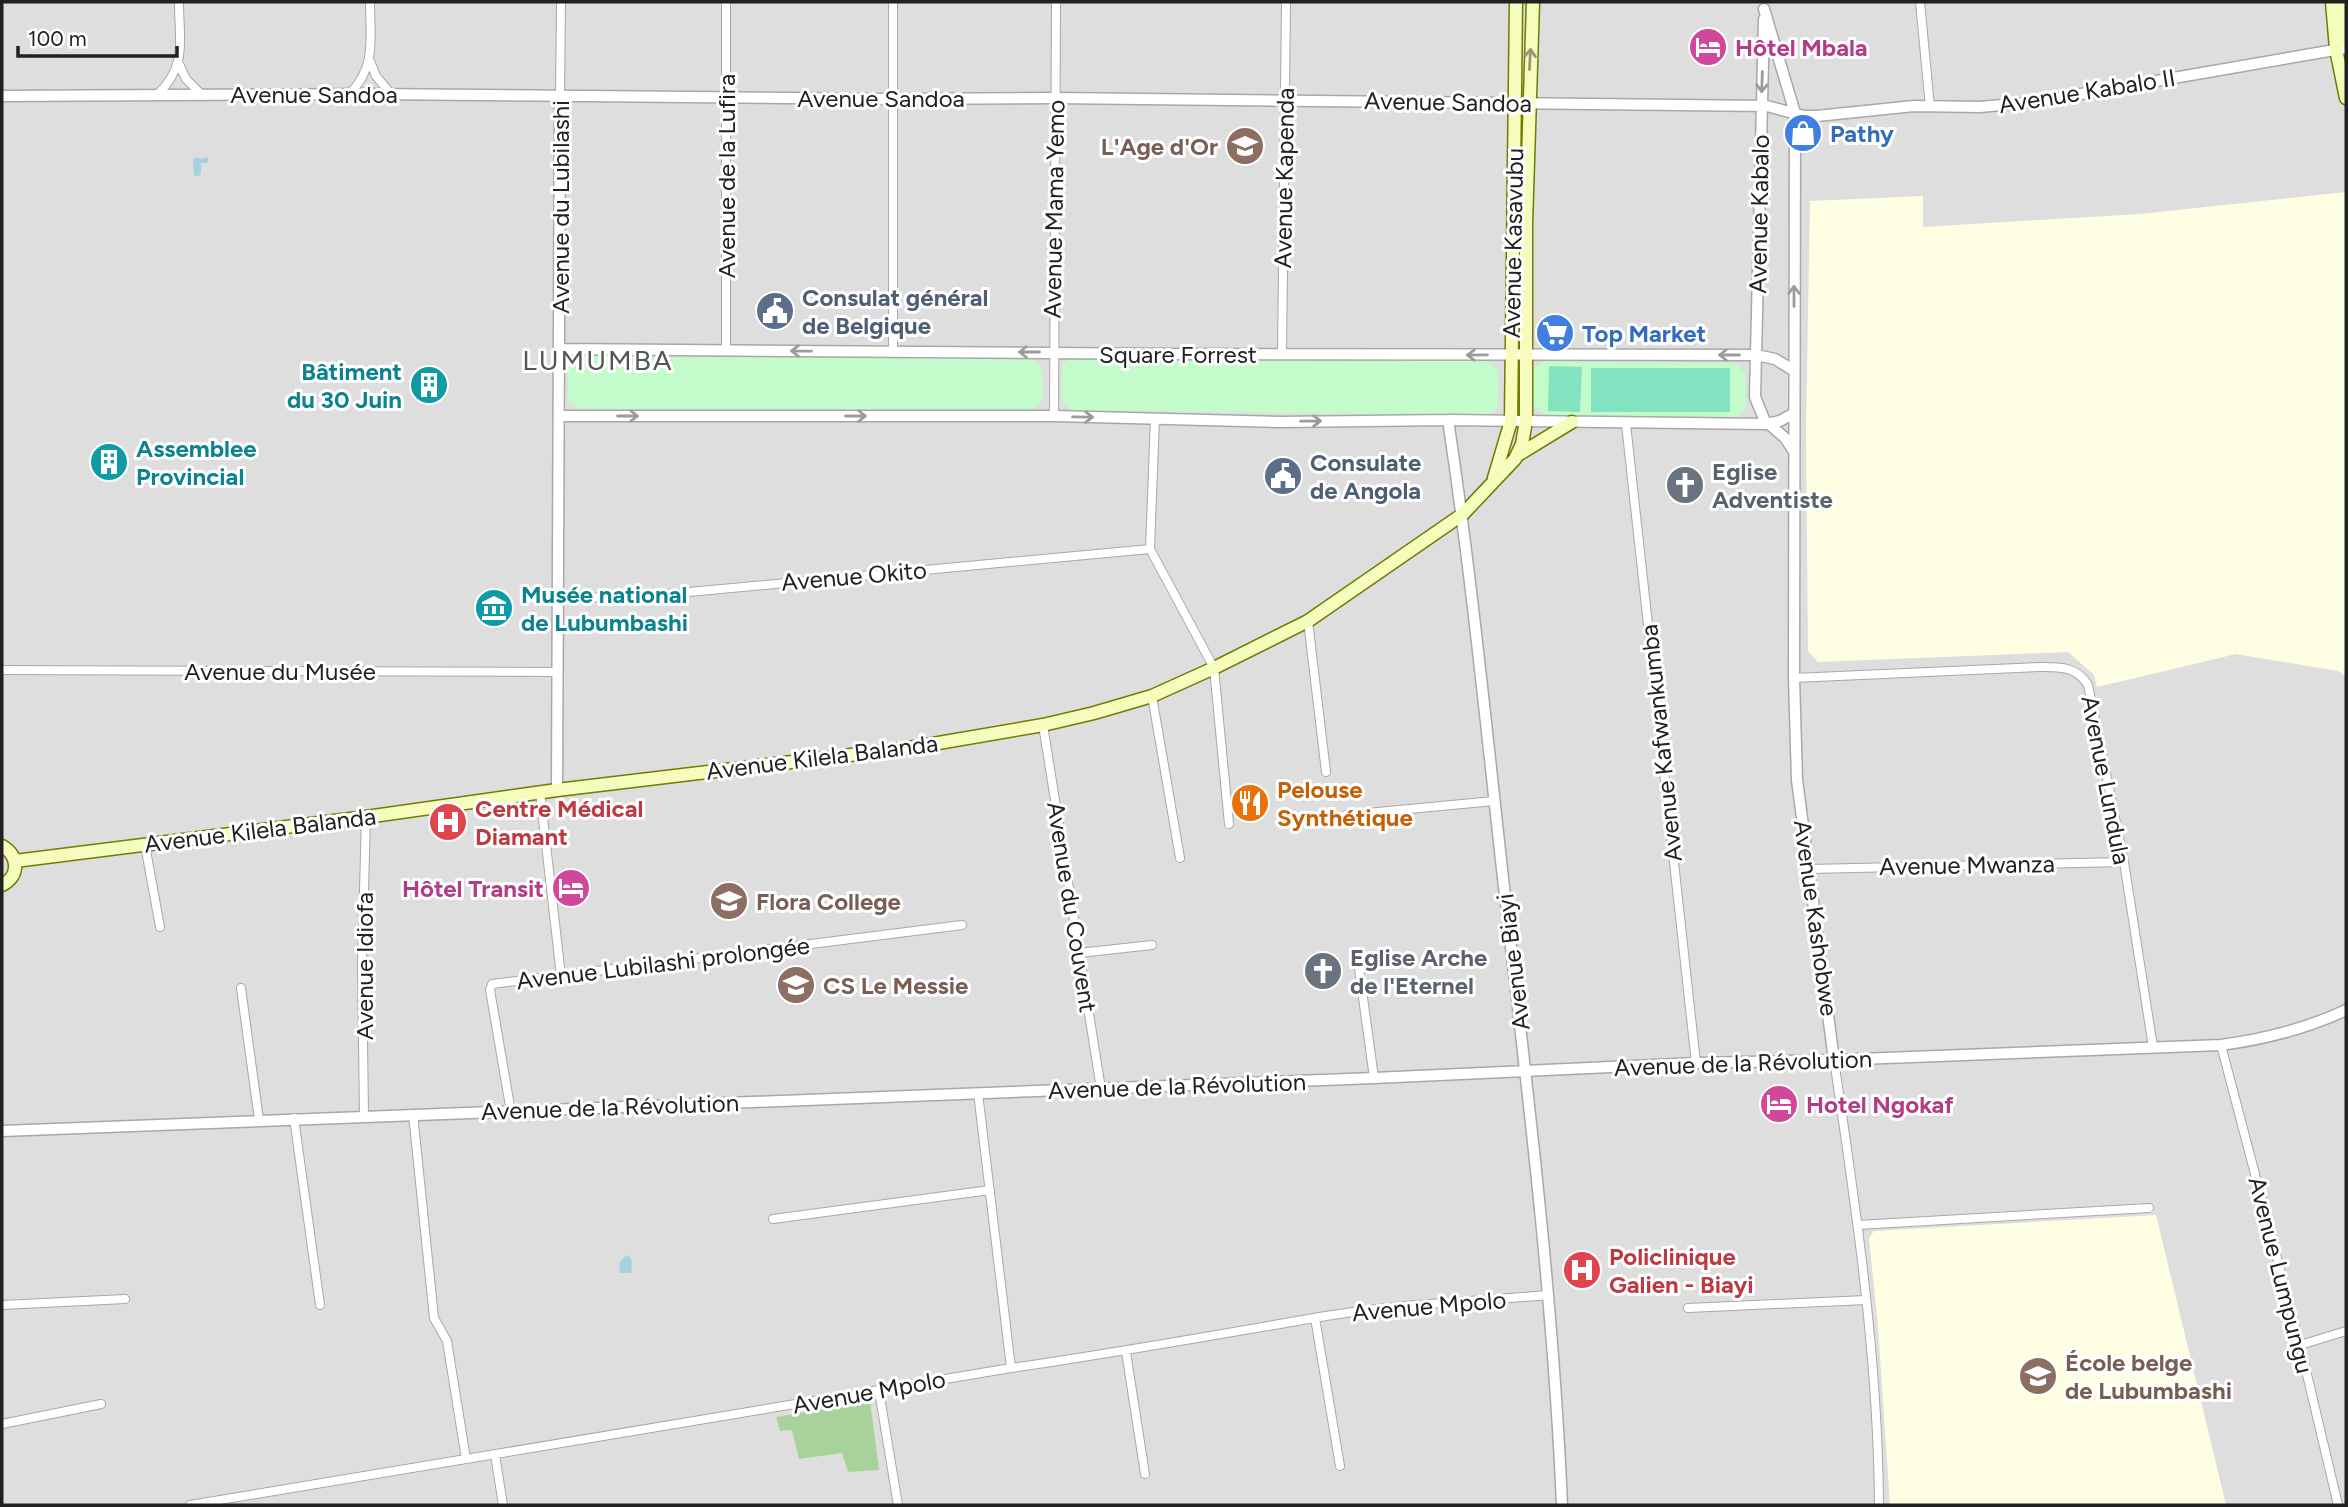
<svg xmlns="http://www.w3.org/2000/svg" width="2348" height="1507" viewBox="0 0 2348 1507" font-family="Figtree,sans-serif">
<rect width="100%" height="100%" fill="#f1eee7"/>
<path fill="#dfdede" d="M2 2H2346V1505H2Z"/>
<path fill="#feffe2" d="M2346 192V677L2338 671 2236 654 2097 687 2094 675 2068 652 1818 662 1808 651 1806 429 1810 201 1923 196V227L2140 214Z
M2156 1215 2226 1505H1890L1878 1327 1869 1238 1874 1231Z"/>
<path fill="#a9d29b" d="M870 1401 879 1470 848 1472 842 1453 799 1459 792 1430 780 1431 776 1417Z"/>
<path fill="#c4fbca" d="M579 357 1030 358 1042 366 1043 400 1034 409H578L568 400V366Z
M1072 358 1487 361 1498 371V407L1488 416 1071 410 1061 400 1062 364Z
M1544 361 1735 363 1746 374V410L1736 417 1545 415 1533 404 1534 368Z"/>
<path fill="#83e2c0" d="M1549 366 1582 367 1580 412 1548 411Z
M1591 368H1730V412H1591Z"/>
<path fill="#a6d1e0" d="M196 157 202 159 207 157 209 160 207 163H201V174L198 176H194L193 160Z
M629 1255 632 1262 631 1273H620C618 1263 620 1258 629 1255Z"/>
<g fill="none" stroke-linecap="round" stroke-linejoin="round">
<defs>
<path id="minor" d="M726 2V349
M893 2V352
M1920 2 1930 107
M370 61 376 76 391 94
M179 64 186 79 201 94
M349 94C377 68 370 36 370 2
M157 95C188 65 179 41 179 2
M560 96 561 2
M1282 355 1286 2
M1054 416 1056 2
M1155 418 1150 549 1214 668 1229 824
M1626 424 1696 1063
M559 599 657 595 1150 549
M1308 621 1326 772
M2 670 558 672
M1794 678 2039 667C2060 667 2076 666 2088 685L2124 862 2153 1047
M1152 696 1180 858
M1043 725 1101 1089
M540 792 561 976
M1346 815 1494 801
M145 845 160 927
M1810 869 2124 862
M1079 953 1152 945
M1358 961 1374 1078
M241 988 259 1120
M2221 1045 2300 1345 2338 1505
M1834 1060C1856 1207 1878 1356 1879 1505
M978 1093 1011 1368
M511 1112 490 990 492 984 962 925
M413 1114 434 1318 447 1341 466 1459
M364 1116 362 963 366 817
M294 1118 320 1305
M773 1219 990 1190
M1858 1225 2149 1208
M2 1305 125 1299
M1688 1308 1866 1300
M1315 1318 1340 1466
M2300 1345 2346 1331
M1126 1352 1145 1474
M879 1391 898 1505
M2 1424 101 1404
M495 1455 503 1505
M190 1505 1011 1368C1116 1353 1221 1334 1326 1316 1399 1304 1475 1301 1549 1295"/>
<path id="tertiary" d="M1764 9 1795 113 1794 678 1797 780 1834 1060
M1764 19 1755 397 1766 424
M2 96 369 94 892 99 1055 98 1767 106 1804 116H1817L1914 106 1980 107 2035 102 2346 48
M560 349 1175 354 1756 355 1775 359 1793 370
M560 416H1054L1281 422 1448 420 1766 424 1780 421 1794 413
M1448 420C1471 572 1486 725 1503 878 1527 1086 1553 1295 1562 1505
M1769 424 1785 438 1793 450
M557 790 560 96
M2 1131 1374 1078 1696 1063 1834 1060 2221 1045C2265 1039 2306 1029 2346 1010"/>
<path id="secondary" d="M2332 2 2336 49 2346 98
M2344 2 2346 41
M1518 455 1572 422
M1494 478 1511 421 1516 2
M2 846C19 856 20 876 2 885
M15 861 366 817 557 790 909 748 1043 725 1094 713 1152 696 1214 668 1308 621 1463 514 1515 459 1522 444 1526 421V224L1533 2"/>
</defs>
<use href="#minor" stroke="#a8a8a8" stroke-width="10"/>
<use href="#tertiary" stroke="#a8a8a8" stroke-width="13"/>
<use href="#secondary" stroke="#6c7e02" stroke-width="15"/>
<use href="#minor" stroke="#fff" stroke-width="8"/>
<use href="#tertiary" stroke="#fff" stroke-width="10"/>
<use href="#secondary" stroke="#f6fcbb" stroke-width="12"/>
</g>
<defs><path id="oneway-shaft" d="M-6 0H5M1.5-3L5.5 0L1.5 3" fill="none" stroke-width="1.6" stroke-linecap="round" stroke-linejoin="round" transform="scale(1.75)"/></defs>
<use stroke="#969976" href="#oneway-shaft" transform="translate(1530 59) rotate(-87)"/>
<g stroke="#9b9b9b">
<use href="#oneway-shaft" transform="translate(1762 82) rotate(92)"/>
<use href="#oneway-shaft" transform="translate(1794 296) rotate(-90)"/>
<use href="#oneway-shaft" transform="translate(801 351) rotate(-179)"/>
<use href="#oneway-shaft" transform="translate(1029 352) rotate(-180)"/>
<use href="#oneway-shaft" transform="translate(1477 355) rotate(179)"/>
<use href="#oneway-shaft" transform="translate(1729 355) rotate(-180)"/>
<use href="#oneway-shaft" transform="translate(628 416)"/>
<use href="#oneway-shaft" transform="translate(856 416)"/>
<use href="#oneway-shaft" transform="translate(1083 417) rotate(1)"/>
<use href="#oneway-shaft" transform="translate(1311 421) rotate(-1)"/>
</g>
<defs>
<symbol id="hotel-disc" viewBox="-11 -11 22 22"><circle r="9.5" fill="#d1479c" stroke="#fff"/><path d="M-6-4.5h1.5V1H6V5H4.5V3h-9V5H-6ZM-4 0a1.8 1.8 0 1 1 3.6 0ZM.5 0V-2.5h3Q6-2.5 6 0Z" fill="#fff"/></symbol>
<symbol id="shop-disc" viewBox="-11 -11 22 22"><circle r="9.5" fill="#3f7fe0" stroke="#fff"/><path d="M-5-2.5h2.3a2.7 3.5 0 0 1 5.4 0H5L5.5 6h-11ZM-1.5-2.5h3a1.5 2.3 0 0 0-3 0Z" fill="#fff"/></symbol>
<symbol id="school-disc" viewBox="-11 -11 22 22"><circle r="9.5" fill="#8d6e63" stroke="#fff"/><path d="M0-5L7-2L0 1L-7-2ZM-4 1L0 2.5L4 1V4Q0 6-4 4Z" fill="#fff"/></symbol>
<symbol id="civic-disc" viewBox="-11 -11 22 22"><circle r="9.5" fill="#5c6f8a" stroke="#fff"/><path d="M-.6-6.5H3V-4.5H.6V-3L4-1V1h2V6H-6V1h2V-1L-.6-3ZM-1.2 2.5V6h2.4V2.5Z" fill="#fff"/></symbol>
<symbol id="supermarket-disc" viewBox="-11 -11 22 22"><circle r="9.5" fill="#3f7fe0" stroke="#fff"/><path d="M-6-5.5h2.5l.6 2H6L4.5 2H-2.5L-4.4-4H-6ZM-1.5 3.2a1.3 1.3 0 1 0 .1 0ZM3 3.2a1.3 1.3 0 1 0 .1 0Z" fill="#fff"/></symbol>
<symbol id="building-disc" viewBox="-11 -11 22 22"><circle r="9.5" fill="#0f9aa8" stroke="#fff"/><path d="M-4-6H4V6H1V3H-1V6H-4ZM-2.5-4.3h1.7v1.8h-1.7ZM.8-4.3h1.7v1.8H.8ZM-2.5-1h1.7V.8h-1.7ZM.8-1h1.7V.8H.8Z" fill="#fff"/></symbol>
<symbol id="church-disc" viewBox="-11 -11 22 22"><circle r="9.5" fill="#6b7280" stroke="#fff"/><path d="M-1.2-6h2.4v3.5h3.3v2.4h-3.3V6h-2.4V-.1h-3.3v-2.4h3.3Z" fill="#fff"/></symbol>
<symbol id="museum-disc" viewBox="-11 -11 22 22"><circle r="9.5" fill="#0f9aa8" stroke="#fff"/><path d="M0-6L6-3V-2H-6V-3ZM-5-1h2V3h-2ZM-1-1h2V3h-2ZM3-1h2V3H3ZM-6 4H6V6H-6Z" fill="#fff"/></symbol>
<symbol id="restaurant-disc" viewBox="-11 -11 22 22"><circle r="9.5" fill="#e8710a" stroke="#fff"/><path d="M-5-6h1v4h1v-4h1v4h1v-4h1v5L-1.5 .5V6h-2V.5L-5-1ZM5-6V6H3V1.5H1.5Q1.5-4 5-6Z" fill="#fff"/></symbol>
<symbol id="hospital-disc" viewBox="-11 -11 22 22"><circle r="9.5" fill="#e0444e" stroke="#fff"/><path d="M-5-5h3v3.5h4V-5h3V5h-3V1.5h-4V5h-3Z" fill="#fff"/></symbol>
</defs>
<g fill-rule="evenodd">
<use href="#hotel-disc" x="1686" y="25" width="44" height="44"/>
<use href="#shop-disc" x="1781" y="111" width="44" height="44"/>
<use href="#school-disc" x="1223" y="124" width="44" height="44"/>
<use href="#civic-disc" x="753" y="289" width="44" height="44"/>
<use href="#supermarket-disc" x="1533" y="311" width="44" height="44"/>
<use href="#building-disc" x="407" y="363" width="44" height="44"/>
<use href="#building-disc" x="87" y="440" width="44" height="44"/>
<use href="#civic-disc" x="1261" y="454" width="44" height="44"/>
<use href="#church-disc" x="1663" y="463" width="44" height="44"/>
<use href="#museum-disc" x="472" y="586" width="44" height="44"/>
<use href="#restaurant-disc" x="1228" y="781" width="44" height="44"/>
<use href="#hospital-disc" x="426" y="800" width="44" height="44"/>
<use href="#hotel-disc" x="549" y="866" width="44" height="44"/>
<use href="#school-disc" x="707" y="879" width="44" height="44"/>
<use href="#church-disc" x="1301" y="949" width="44" height="44"/>
<use href="#school-disc" x="774" y="963" width="44" height="44"/>
<use href="#hotel-disc" x="1757" y="1082" width="44" height="44"/>
<use href="#hospital-disc" x="1560" y="1248" width="44" height="44"/>
<use href="#school-disc" x="2016" y="1354" width="44" height="44"/>
</g>
<g text-anchor="middle" dominant-baseline="central" stroke-width="6" stroke-linejoin="round" paint-order="stroke">
<g font-size="24" font-weight="bold" fill="#b23c85" stroke="#fff" text-anchor="start">
<text x="1735" y="47">Hôtel Mbala</text>
<text x="544" y="888" text-anchor="end">Hôtel Transit</text>
<text x="1806" y="1104">Hotel Ngokaf</text>
</g>
<g font-size="24" fill="#212121" stroke="#fff">
<text transform="translate(2087 91) rotate(-9)">Avenue Kabalo II</text>
<text x="314" y="94">Avenue Sandoa</text>
<text x="881" y="98">Avenue Sandoa</text>
<text transform="translate(1448 102) rotate(1)">Avenue Sandoa</text>
<text transform="translate(726 176) rotate(-90)">Avenue de la Lufira</text>
<text transform="translate(1284 178) rotate(-89)">Avenue Kapenda</text>
<text transform="translate(560 207) rotate(-90)">Avenue du Lubilashi</text>
<text transform="translate(1054 209) rotate(-89)">Avenue Mama Yemo</text>
<text transform="translate(1759 214) rotate(-89)">Avenue Kabalo</text>
<text transform="translate(1513 243) rotate(-89)">Avenue Kasavubu</text>
<text x="1178" y="354">Square Forrest</text>
<text transform="translate(854 576) rotate(-5)">Avenue Okito</text>
<text x="280" y="671">Avenue du Musée</text>
<text transform="translate(1661 743) rotate(-96)">Avenue Kafwankumba</text>
<text transform="translate(822 757) rotate(-7)">Avenue Kilela Balanda</text>
<text transform="translate(2106 780) rotate(79)">Avenue Lundula</text>
<text transform="translate(260 830) rotate(-7)">Avenue Kilela Balanda</text>
<text transform="translate(1967 865) rotate(-1)">Avenue Mwanza</text>
<text transform="translate(1072 907) rotate(81)">Avenue du Couvent</text>
<text transform="translate(1816 918) rotate(82)">Avenue Kashobwe</text>
<text transform="translate(1513 962) rotate(-97)">Avenue Biayi</text>
<text transform="translate(663 963) rotate(-7)">Avenue Lubilashi prolongée</text>
<text transform="translate(364 966) rotate(-90)">Avenue Idiofa</text>
<text transform="translate(1743 1063) rotate(-2)">Avenue de la Révolution</text>
<text transform="translate(1177 1086) rotate(-2)">Avenue de la Révolution</text>
<text transform="translate(610 1107) rotate(-2)">Avenue de la Révolution</text>
<text transform="translate(2281 1275) rotate(76)">Avenue Lumpungu</text>
<text transform="translate(1429 1306) rotate(-5)">Avenue Mpolo</text>
<text transform="translate(869 1392) rotate(-10)">Avenue Mpolo</text>
</g>
<g font-size="24" font-weight="bold" fill="#366cbe" stroke="#fff" text-anchor="start">
<text x="1830" y="133">Pathy</text>
<text x="1582" y="333">Top Market</text>
</g>
<g font-size="24" font-weight="bold" fill="#785e54" stroke="#fff" text-anchor="start">
<text x="1218" y="146" text-anchor="end">L'Age d'Or</text>
<text x="756" y="901">Flora College</text>
<text x="823" y="985">CS Le Messie</text>
<text x="2065" y="1362">École belge<tspan x="2065" dy="28">de Lubumbashi</tspan></text>
</g>
<g font-size="24" font-weight="bold" fill="#4e5e75" stroke="#fff" text-anchor="start">
<text x="802" y="297">Consulat général<tspan x="802" dy="28">de Belgique</tspan></text>
<text x="1310" y="462">Consulate<tspan x="1310" dy="28">de Angola</tspan></text>
</g>
<g font-size="24" font-weight="bold" fill="#0d838f" stroke="#fff" text-anchor="start">
<text x="402" y="371" text-anchor="end">Bâtiment<tspan x="402" dy="28">du 30 Juin</tspan></text>
<text x="136" y="448">Assemblee<tspan x="136" dy="28">Provincial</tspan></text>
<text x="521" y="594">Musée national<tspan x="521" dy="28">de Lubumbashi</tspan></text>
</g>
<g font-size="24" font-weight="bold" fill="#5b616d" stroke="#fff" text-anchor="start">
<text x="1712" y="471">Eglise<tspan x="1712" dy="28">Adventiste</tspan></text>
<text x="1350" y="957">Eglise Arche<tspan x="1350" dy="28">de l'Eternel</tspan></text>
</g>
<g font-size="24" font-weight="bold" fill="#c56008" stroke="#fff" text-anchor="start">
<text x="1277" y="789">Pelouse<tspan x="1277" dy="28">Synthétique</tspan></text>
</g>
<g font-size="24" font-weight="bold" fill="#be3a42" stroke="#fff" text-anchor="start">
<text x="475" y="808">Centre Médical<tspan x="475" dy="28">Diamant</tspan></text>
<text x="1609" y="1256">Policlinique<tspan x="1609" dy="28">Galien - Biayi</tspan></text>
</g>
<g font-size="28" letter-spacing="2" fill="#545454" stroke="#fff">
<text x="598" y="360">LUMUMBA</text>
</g>
</g>
<rect width="2348" height="1507" fill="none" stroke="#212121" stroke-width="7"/>
<path d="M18 46v10h159v-10" fill="none" stroke="#212121" stroke-width="3.5"/>
<text x="28" y="46" font-size="21" fill="#212121" stroke="#ffffff" stroke-width="5" paint-order="stroke">100 m</text>
</svg>
